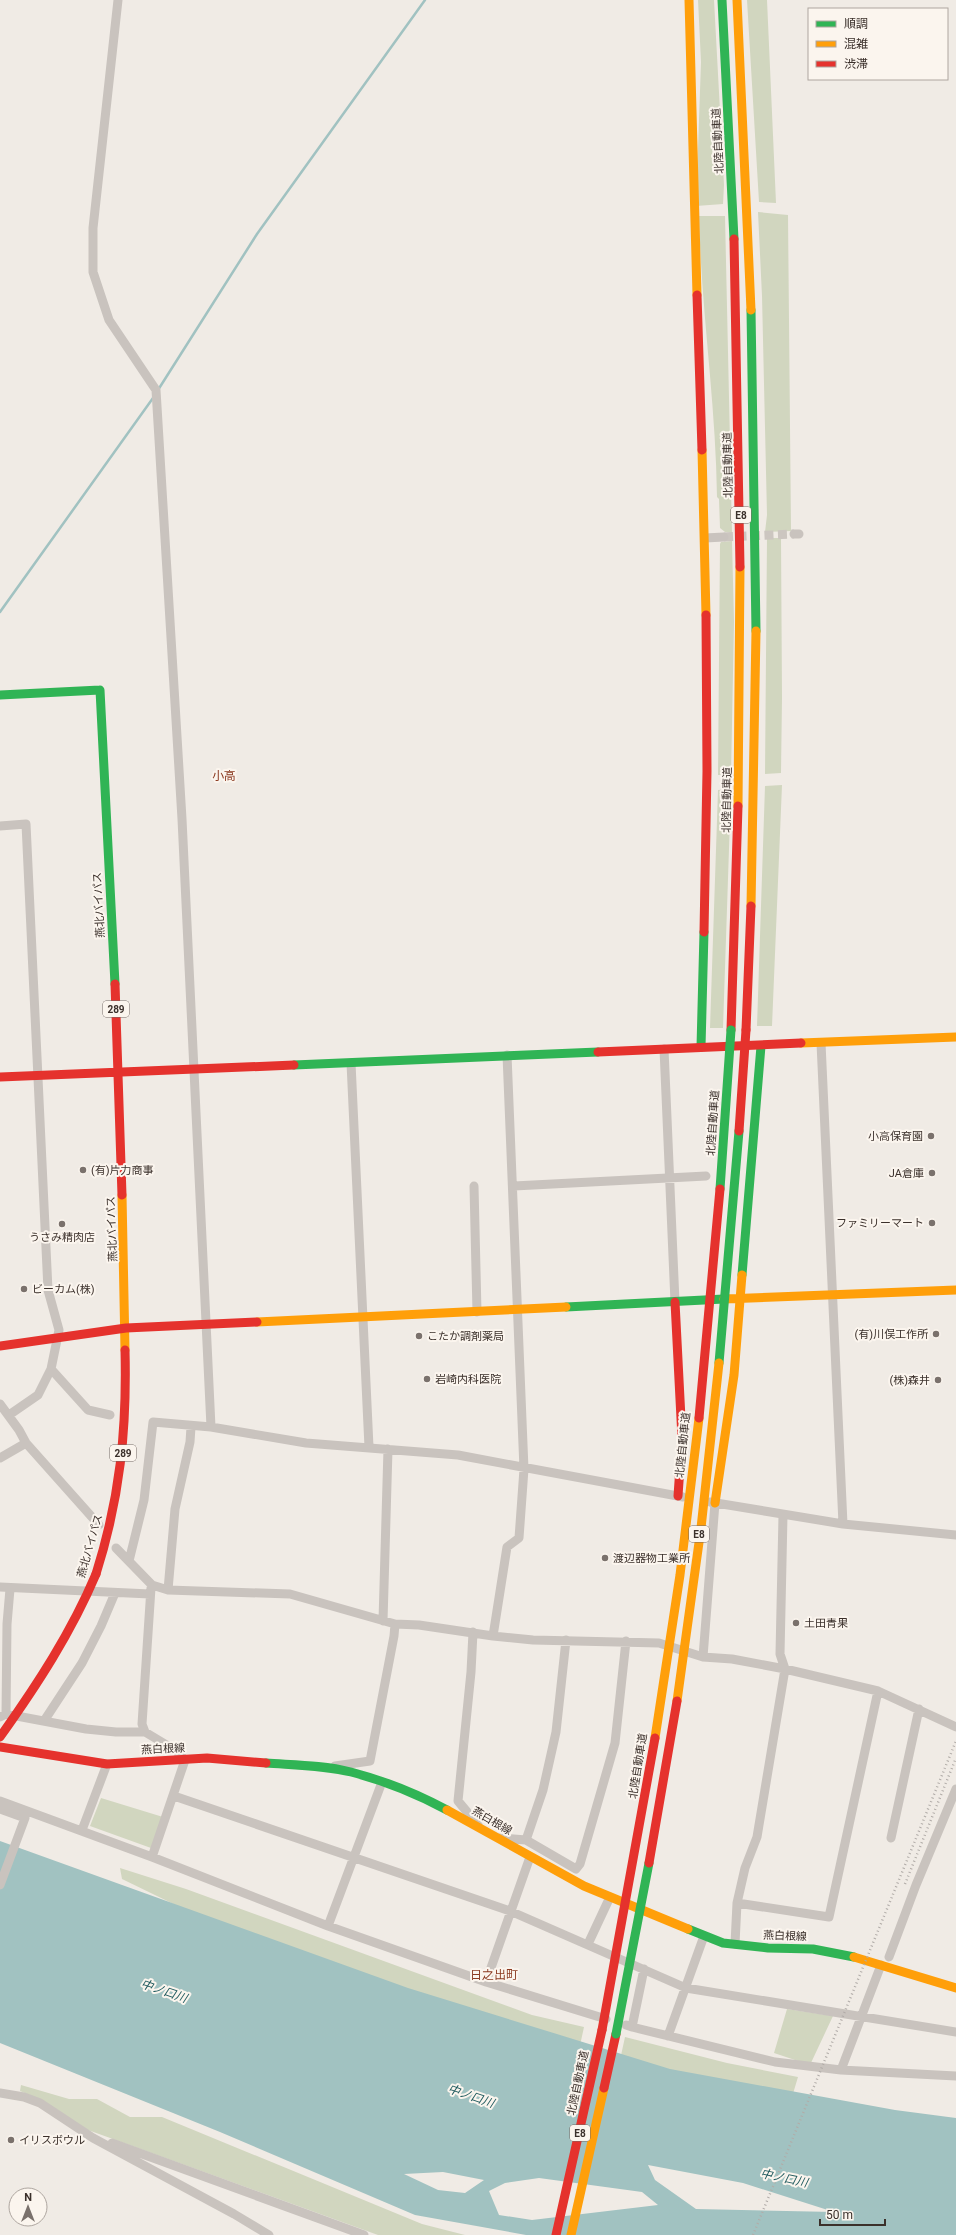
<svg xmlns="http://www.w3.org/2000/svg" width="956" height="2235" viewBox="0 0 956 2235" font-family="Roboto,'Noto Sans JP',sans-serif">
<rect width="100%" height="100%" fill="#f0ebe5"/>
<path fill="#d1d6bf" d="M698 0H714L724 185 723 204 696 206 701 62Z
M747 0H767L776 203 759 202Z
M758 212 788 215 791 531 765 532 767 515 762 296Z
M699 216H725L732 533 725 532 720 528 719 499 717 497C716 403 701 310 699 216Z
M767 538H781L782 698 781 773 765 774Z
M732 541 734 622 731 775H718L720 544 721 542Z
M782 785 772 1026H757L765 786Z
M731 789 723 1028H710L718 790Z
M101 1798 163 1817 151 1848 90 1826Z
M120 1868 186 1889 532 2015 584 2027 579 2050 194 1914 122 1879Z
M787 2009 833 2016 810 2065 774 2053Z
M625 2037 727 2063 798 2077 792 2097 620 2060Z
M21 2085 69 2099H97L130 2117H162L422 2224 465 2235H378L88 2130 42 2100 20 2091Z"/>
<path fill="#a1c2c1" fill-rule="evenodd" d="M0 1841 408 1988 670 2069 895 2110 956 2118V2235H526L415 2215 220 2132 0 2043ZM648 2165 743 2183 834 2212 696 2209 655 2180ZM443 2172 484 2180 465 2193 438 2190 404 2174ZM539 2178 642 2192 658 2205 532 2220 499 2215 489 2191 505 2183Z"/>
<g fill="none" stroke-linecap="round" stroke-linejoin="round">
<path stroke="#a1c2c1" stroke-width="2.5" d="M158 390 257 234 425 0
M0 612 153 398"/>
<path stroke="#ccc6c0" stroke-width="9" stroke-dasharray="9 4.5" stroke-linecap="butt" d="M724 537 794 534"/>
<path stroke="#c9c3be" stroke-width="9" d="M118 0 93 228V272L109 320 156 390 182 819 211 1427
M794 534H799
M705 538 724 537
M0 826 26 824 48 1290 59 1330 51 1369 38 1395 9 1415
M821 1043 843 1524
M664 1049 675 1302
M351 1063 369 1447
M474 1186 477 1312
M514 1186 706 1176
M51 1369 88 1410 110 1415
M0 1404 19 1430 26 1443 99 1525
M0 1458 26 1443
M710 1502 843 1524 956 1535
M116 1548 152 1585 168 1590 290 1594 395 1624 419 1625 493 1636 533 1640 659 1643 703 1657 732 1659 785 1669 878 1691 956 1727
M129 1561 144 1500 153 1422 211 1427 306 1443 458 1455 683 1497
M0 1587 150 1594
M168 1590 175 1509 190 1442 191 1427
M383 1621 388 1449
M473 1632 471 1672 458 1801 478 1825
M493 1636 507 1547 519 1538 524 1469 507 1055
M703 1657 715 1503
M6 1714 7 1624 10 1589
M0 1717 6 1714 86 1729 116 1732H145L175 1750 185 1760 152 1857
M44 1721 82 1663 101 1626 115 1593
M145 1732 142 1724 151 1588
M335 1766 370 1761 394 1636 395 1624
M174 1796 510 1911 686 1988 956 2032
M0 1801 152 1857 328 1926 382 1782
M0 1809 25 1818 0 1885
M82 1830 107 1764
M500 1838 526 1840 543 1790 556 1732 566 1640
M891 1838 919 1709
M526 1840 576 1869 580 1864 615 1743 626 1641
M737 1903 829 1917 878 1691
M328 1926 486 1982 530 1857
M588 1944 610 1897
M735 1944 737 1903 745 1868 757 1837 785 1669 780 1654 783 1515
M889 1957 916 1885 956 1789
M881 1965 841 2070 956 2076
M486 1982 606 2019
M626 2025 632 2027 644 1969
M632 2027 775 2062 841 2070
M668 2036 704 1936
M0 2093 24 2097 40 2103 93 2138 234 2214 269 2235
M112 2143 364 2235"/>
<path stroke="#30b455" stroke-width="9" d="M722 0 734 239
M751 310 756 631
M100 690 115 984
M0 695 100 690
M701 1047 704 932
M294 1065 598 1052
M742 1275 761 1046
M566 1307 724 1299
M266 1763C294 1765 323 1765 351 1772 382 1780 419 1795 447 1810
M688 1929 723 1943 768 1948 813 1949 854 1957"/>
<path stroke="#ff9f0a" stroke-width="9" d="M689 0 697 295
M737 0 751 310
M702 450 706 615
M738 806 740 567
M751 906 756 631
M801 1043 956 1037
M122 1195 125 1350
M724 1299 956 1290
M257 1322 566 1307
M715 1503 734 1375 742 1275
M447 1810 584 1886 688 1929
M854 1957 956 1988
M571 2235 604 2088"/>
<path stroke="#e5322d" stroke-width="9" d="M734 239 740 567
M697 295 702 450
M704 932 707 771 706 615
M115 984 122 1195
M731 1030 738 806
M746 1030 751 906
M598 1052 801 1043
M0 1077 294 1065
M675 1302 682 1438 678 1496
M0 1346 126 1328 257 1322
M96 1574C120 1498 127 1430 125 1350
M0 1747 107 1764 207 1758 266 1763
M604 2088 616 2034
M556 2235 602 2030"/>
<path stroke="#b1aca8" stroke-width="2.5" stroke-dasharray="1 3" stroke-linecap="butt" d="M905 1884 956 1758
M753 2235 956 1741"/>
<path stroke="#30b455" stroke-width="9" d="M720 1189 731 1030
M719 1363 739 1131
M616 2034 649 1863"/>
<path stroke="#ff9f0a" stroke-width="9" d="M677 1701 701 1528 719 1363
M655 1738 680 1575 699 1418"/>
<path stroke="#e5322d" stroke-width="9" d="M739 1131 746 1030
M699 1418 720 1189
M0 1737C37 1685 71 1633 96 1574
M649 1863 677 1701
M602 2030 655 1738"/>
</g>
<g fill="#7a716c" stroke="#fbf5ee" stroke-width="1.5">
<circle cx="931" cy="1136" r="4"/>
<circle cx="83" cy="1170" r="4"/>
<circle cx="932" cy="1173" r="4"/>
<circle cx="932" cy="1223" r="4"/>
<circle cx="62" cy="1224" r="4"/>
<circle cx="24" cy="1289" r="4"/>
<circle cx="936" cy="1334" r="4"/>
<circle cx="419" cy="1336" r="4"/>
<circle cx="427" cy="1379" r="4"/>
<circle cx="938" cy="1380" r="4"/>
<circle cx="605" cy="1558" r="4"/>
<circle cx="796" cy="1623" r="4"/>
<circle cx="11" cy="2140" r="4"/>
</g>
<g text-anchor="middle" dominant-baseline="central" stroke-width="4" stroke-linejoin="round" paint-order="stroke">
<g fill="#fbf5ee" stroke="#756b66" stroke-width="1">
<rect x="731" y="507" width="20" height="16" rx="3"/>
<rect x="103" y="1001" width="26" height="16" rx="3"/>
<rect x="110" y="1445" width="26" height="16" rx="3"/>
<rect x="689" y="1526" width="20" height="16" rx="3"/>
<rect x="570" y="2125" width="20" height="16" rx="3"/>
</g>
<g font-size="10" font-weight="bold" fill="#3b302b">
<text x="741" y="515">E8</text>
<text x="116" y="1009">289</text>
<text x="123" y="1453">289</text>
<text x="699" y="1534">E8</text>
<text x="580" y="2133">E8</text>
</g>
<g font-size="11" fill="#3b302b" stroke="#fbf5ee">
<text transform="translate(718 141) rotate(-93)">北陸自動車道</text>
<text transform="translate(728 465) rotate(-91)">北陸自動車道</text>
<text transform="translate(727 800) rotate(-89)">北陸自動車道</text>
<text transform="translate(99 905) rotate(-93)">燕北バイパス</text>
<text transform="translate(713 1123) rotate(-86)">北陸自動車道</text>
<text transform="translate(112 1229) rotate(-92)">燕北バイパス</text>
<text transform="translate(683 1445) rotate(-84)">北陸自動車道</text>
<text transform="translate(90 1546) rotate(-74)">燕北バイパス</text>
<text transform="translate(163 1749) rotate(-3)">燕白根線</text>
<text transform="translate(638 1766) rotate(-81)">北陸自動車道</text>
<text transform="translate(492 1821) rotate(30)">燕白根線</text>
<text transform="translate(785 1936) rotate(2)">燕白根線</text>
<text transform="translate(578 2083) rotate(-78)">北陸自動車道</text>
</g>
<g font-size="11" fill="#3b302b" stroke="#fbf5ee" text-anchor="start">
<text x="923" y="1136" text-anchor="end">小高保育園</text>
<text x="91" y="1170">(有)片力商事</text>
<text x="924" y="1173" text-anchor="end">JA倉庫</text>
<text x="924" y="1223" text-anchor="end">ファミリーマート</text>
<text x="62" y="1237" text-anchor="middle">うさみ精肉店</text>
<text x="32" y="1289">ビーカム(株)</text>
<text x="928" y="1334" text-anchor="end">(有)川俣工作所</text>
<text x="427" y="1336">こたか調剤薬局</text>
<text x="435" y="1379">岩崎内科医院</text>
<text x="930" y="1380" text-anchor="end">(株)森井</text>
<text x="613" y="1558">渡辺器物工業所</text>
<text x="804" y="1623">土田青果</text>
<text x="19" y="2140">イリスボウル</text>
</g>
<g font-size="12" fill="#8c3b22" stroke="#fbf5ee">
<text x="224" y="776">小高</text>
<text x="494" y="1975">日之出町</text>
</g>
<g font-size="12" font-style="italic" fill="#1f5a5e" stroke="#fbf5ee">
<text transform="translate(164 1991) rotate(19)">中ノ口川</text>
<text transform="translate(471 2096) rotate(19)">中ノ口川</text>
<text transform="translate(784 2178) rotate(12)">中ノ口川</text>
</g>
</g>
<rect x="808" y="8" width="140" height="72" fill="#fbf5ee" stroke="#aea6a0"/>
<rect x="816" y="21" width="20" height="6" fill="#30b455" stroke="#aea6a0"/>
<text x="844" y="28" font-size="12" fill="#3b302b">順調</text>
<rect x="816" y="41" width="20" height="6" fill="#ff9f0a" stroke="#aea6a0"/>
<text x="844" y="48" font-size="12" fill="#3b302b">混雑</text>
<rect x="816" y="61" width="20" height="6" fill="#e5322d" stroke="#aea6a0"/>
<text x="844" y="68" font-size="12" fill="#3b302b">渋滞</text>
<g transform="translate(28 2207)"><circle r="19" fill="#fbf5ee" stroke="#aea6a0"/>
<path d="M0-3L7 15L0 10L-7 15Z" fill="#7a716c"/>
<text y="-6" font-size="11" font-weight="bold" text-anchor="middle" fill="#3b302b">N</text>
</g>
<path d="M820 2219v6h65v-6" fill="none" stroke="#3b302b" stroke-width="2"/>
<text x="826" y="2219" font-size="12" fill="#3b302b" stroke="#fbf5ee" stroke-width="3" paint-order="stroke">50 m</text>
</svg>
